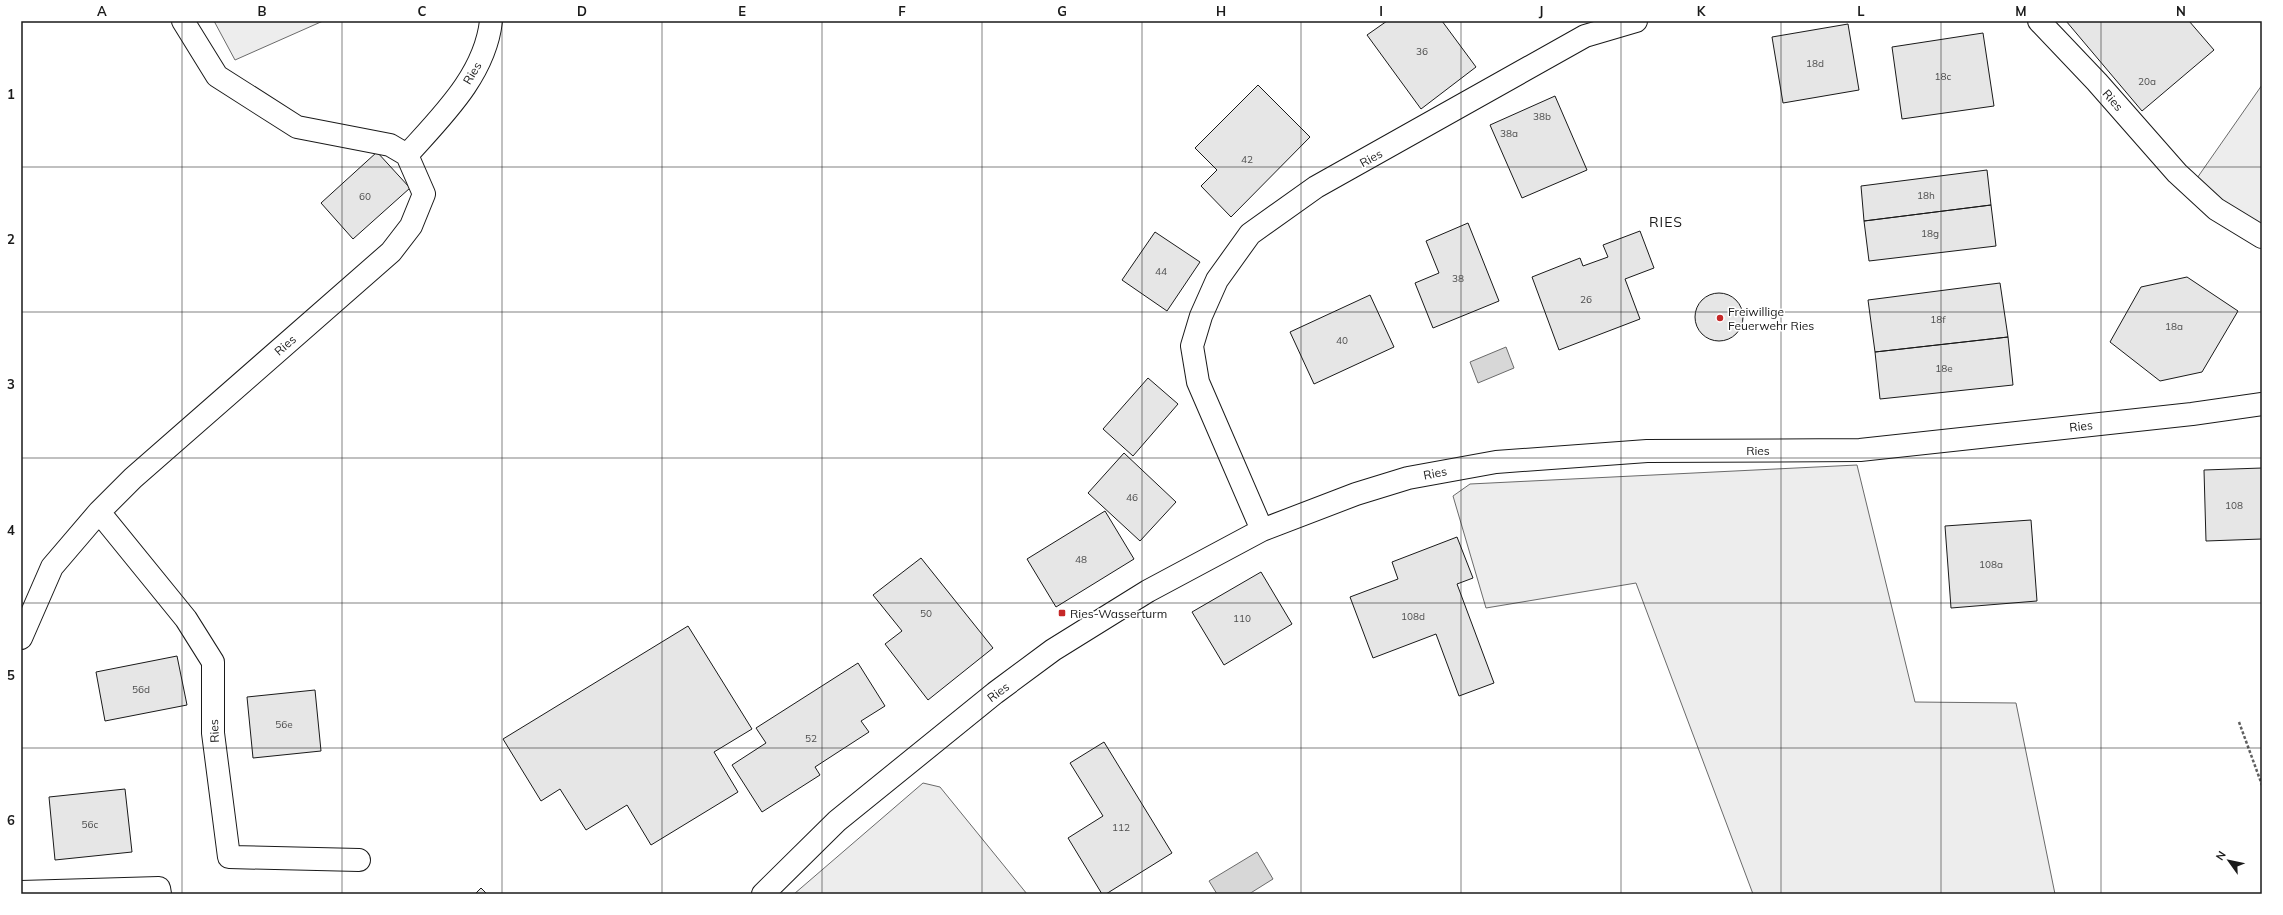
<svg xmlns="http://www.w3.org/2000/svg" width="2283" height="915" viewBox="0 0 2283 915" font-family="Mulish,sans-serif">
<rect width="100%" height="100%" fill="#fff"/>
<path fill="#ededed" stroke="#6a6a6a" d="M214 21H323L235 60Z
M2262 85V237L2188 191Z
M1857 465 1915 702 2016 703 2055 894H1753L1636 583 1486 608 1453 496 1470 484Z
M923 783 940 787 1027 894H794Z"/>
<path fill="#d7d7d7" stroke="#6a6a6a" d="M1506 347 1514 368 1478 383 1470 362Z
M1257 852 1273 879 1249 894H1217L1209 881Z"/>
<path fill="#e6e6e6" stroke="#1a1a1a" d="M1387 21H1442L1476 67 1421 109 1367 35Z
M2066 21H2189L2214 50 2142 111Z
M1848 24 1859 90 1783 103 1772 37Z
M1983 33 1994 106 1902 119 1892 47Z
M1258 85 1310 137 1231 217 1201 186 1217 170 1195 148Z
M1555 96 1587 170 1522 198 1490 125Z
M377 152 410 188 353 239 321 203Z
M1987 170 1991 205 1864 221 1861 186Z
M1991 205 1996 246 1869 261 1864 221Z
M1468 223 1499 301 1433 328 1415 283 1439 273 1426 241Z
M1640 231 1654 268 1625 279 1640 319 1559 350 1532 277 1580 258 1583 266 1608 257 1603 245Z
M1155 232 1200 262 1167 311 1122 280Z
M2187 277 2238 311 2202 372 2160 381 2110 342 2141 287Z
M2000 283 2008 337 1875 352 1868 300Z
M1695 317a24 24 0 1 1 48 0a24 24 0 1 1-48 0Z
M1370 295 1394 347 1314 384 1290 332Z
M2008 337 2013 385 1880 399 1875 352Z
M1148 378 1178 404 1133 456 1103 429Z
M1124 453 1176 502 1140 541 1088 493Z
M2262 468V539L2206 541 2204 470Z
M1105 511 1134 559 1056 607 1027 559Z
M2031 520 2037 601 1951 608 1945 526Z
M1457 537 1473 578 1457 584 1494 683 1459 696 1436 634 1373 658 1350 597 1398 579 1392 562Z
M921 558 993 648 928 700 885 644 902 631 873 595Z
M1261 572 1292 624 1224 665 1192 612Z
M688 626 752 729 714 752 738 792 651 845 627 805 586 830 560 789 541 801 503 739Z
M177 656 187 705 105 721 96 672Z
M858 663 885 706 861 721 869 732 815 767 820 775 762 812 732 765 766 743 756 728Z
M315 690 321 751 253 758 247 697Z
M1104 742 1172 853 1106 894H1102L1068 838 1103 816 1070 763Z
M125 789 132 852 55 860 49 797Z
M481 888 487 894H475Z"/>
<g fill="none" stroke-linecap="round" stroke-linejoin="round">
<defs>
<path id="minor" d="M183 21 217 76 297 127 390 145 407 155 424 194 411 226 391 252 133 478 99 512 186 619 213 662V733L229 857 359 860
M2039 21 2097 82 2177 173 2216 209 2262 237
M407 155C442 116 485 75 491 21
M1262 530 1198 382 1192 346 1201 316 1217 280 1250 234 1316 187 1585 36 1636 21
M21 638 52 567 99 512
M21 892 159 888 160 894
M763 894 837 821 995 693 1053 650 1148 591 1262 530 1356 494 1408 478 1496 462 1647 451 1860 450 2192 414 2262 404"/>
</defs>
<use href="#minor" stroke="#1a1a1a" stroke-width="24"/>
<path stroke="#5f5f5f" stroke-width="2.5" stroke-dasharray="3 2" stroke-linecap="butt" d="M2239 722 2262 785"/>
<use href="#minor" stroke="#fff" stroke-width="22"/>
</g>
<path fill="none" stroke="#1a1a1a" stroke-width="1" stroke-opacity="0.55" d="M182 21V894M342 21V894M502 21V894M662 21V894M822 21V894M982 21V894M1142 21V894M1301 21V894M1461 21V894M1621 21V894M1781 21V894M1941 21V894M2101 21V894M21 167H2262M21 312H2262M21 458H2262M21 603H2262M21 748H2262"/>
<g fill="#c62828" stroke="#fff" stroke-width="1.5">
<circle cx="1720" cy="318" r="4"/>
<rect x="1058" y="609" width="8" height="8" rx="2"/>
</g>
<g text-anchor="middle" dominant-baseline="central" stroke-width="3" stroke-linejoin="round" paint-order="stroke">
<g font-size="10" fill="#4d4d4d">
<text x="1422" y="51">36</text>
<text x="1815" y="63">18d</text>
<text x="1943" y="76">18c</text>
<text x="2147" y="81">20a</text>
<text x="1542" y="116">38b</text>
<text x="1509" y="133">38a</text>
<text x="1247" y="159">42</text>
<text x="1926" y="195">18h</text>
<text x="365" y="196">60</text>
<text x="1930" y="233">18g</text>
<text x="1161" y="271">44</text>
<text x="1458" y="278">38</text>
<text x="1586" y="299">26</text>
<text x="1938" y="319">18f</text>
<text x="2174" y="326">18a</text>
<text x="1342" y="340">40</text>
<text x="1944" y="368">18e</text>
<text x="1132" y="497">46</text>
<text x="2234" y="505">108</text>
<text x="1081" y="559">48</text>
<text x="1991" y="564">108a</text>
<text x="926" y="613">50</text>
<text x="1413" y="616">108d</text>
<text x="1242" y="618">110</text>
<text x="141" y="689">56d</text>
<text x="284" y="724">56e</text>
<text x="811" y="738">52</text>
<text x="90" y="824">56c</text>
<text x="1121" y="827">112</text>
</g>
<g font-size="12" fill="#1a1a1a" stroke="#fff">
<text transform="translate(472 73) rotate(-59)">Ries</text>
<text transform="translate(2113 100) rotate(49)">Ries</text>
<text transform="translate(1371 158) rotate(-29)">Ries</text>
<text transform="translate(285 345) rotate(-41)">Ries</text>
<text transform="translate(2081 426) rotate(-6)">Ries</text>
<text x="1758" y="450">Ries</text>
<text transform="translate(1435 473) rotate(-11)">Ries</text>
<text transform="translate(998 692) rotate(-37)">Ries</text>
<text transform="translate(214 731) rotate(-93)">Ries</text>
</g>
<g font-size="12" fill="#1a1a1a" stroke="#fff" text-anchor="start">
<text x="1728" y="311">Freiwillige<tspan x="1728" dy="14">Feuerwehr Ries</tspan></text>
<text x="1070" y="613">Ries-Wasserturm</text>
</g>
<g font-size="14" letter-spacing="1" fill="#1a1a1a" stroke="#fff">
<text x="1666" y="222">RIES</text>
</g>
</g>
<rect width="2283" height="915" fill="none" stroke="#ffffff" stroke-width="44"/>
<g transform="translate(2229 861) rotate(303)" stroke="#ffffff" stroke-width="3" paint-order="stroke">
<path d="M0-3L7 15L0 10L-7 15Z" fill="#1a1a1a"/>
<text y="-6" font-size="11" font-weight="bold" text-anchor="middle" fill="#1a1a1a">N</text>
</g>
<rect x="22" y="22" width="2239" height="871" fill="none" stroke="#1a1a1a" stroke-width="1.5"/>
<g font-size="13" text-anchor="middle" font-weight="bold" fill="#1a1a1a">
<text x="102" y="16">A</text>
<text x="262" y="16">B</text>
<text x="422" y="16">C</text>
<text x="582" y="16">D</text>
<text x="742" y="16">E</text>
<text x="902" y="16">F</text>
<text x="1062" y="16">G</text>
<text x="1221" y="16">H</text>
<text x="1381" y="16">I</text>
<text x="1541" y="16">J</text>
<text x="1701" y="16">K</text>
<text x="1861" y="16">L</text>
<text x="2021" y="16">M</text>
<text x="2181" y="16">N</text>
<text x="11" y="99">1</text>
<text x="11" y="244">2</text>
<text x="11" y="389">3</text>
<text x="11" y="535">4</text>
<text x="11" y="680">5</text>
<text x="11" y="825">6</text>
</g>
</svg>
